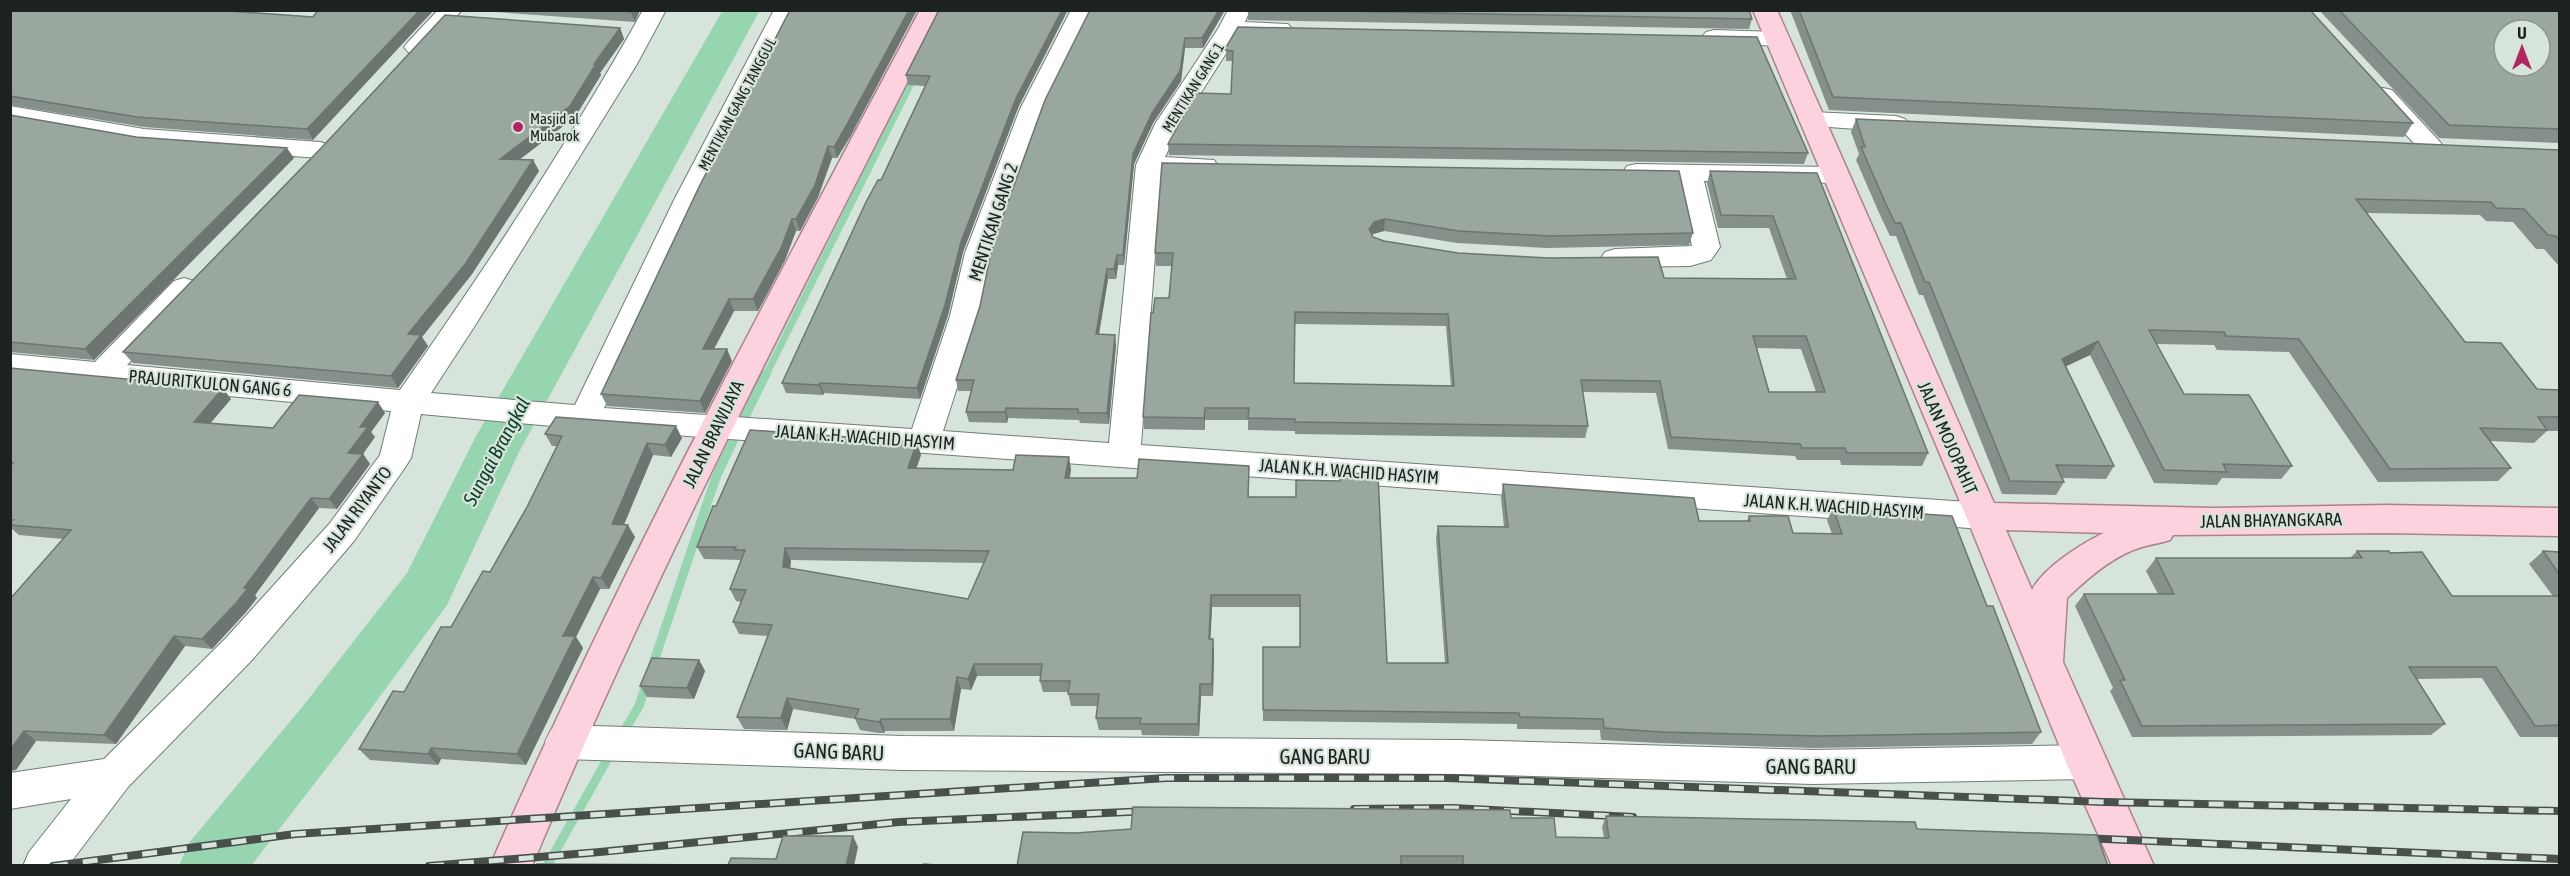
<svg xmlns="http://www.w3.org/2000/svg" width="2570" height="876" viewBox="0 0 2570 876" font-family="'Asap Condensed',sans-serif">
<rect width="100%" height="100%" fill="#d6e4db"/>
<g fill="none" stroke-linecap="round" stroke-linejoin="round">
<path stroke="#96d5b0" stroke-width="7" d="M766 375 914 77"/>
<path stroke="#96d5b0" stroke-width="9" d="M743 421 766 374
M652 667 716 477 734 439
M622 735 639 706 647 682
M547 866 612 751"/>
<path fill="#96d5b0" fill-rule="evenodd" d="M723 10H760L519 452 447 605 345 744 251 866H179L188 844 303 706 407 573 475 438Z"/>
<defs>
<path id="minor" d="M438 10H462L424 52 416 54 408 52 404 47 408 42Z
M643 10H666L637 64 476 324 431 393 575 405 675 198 774 10H797L701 198 604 408 912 429 950 316 965 253 1020 109 1071 10H1094L1044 109 993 253 980 316 943 431 1109 443 1136 165 1155 124 1218 29 1228 10H1250L1245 22 1288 24 1292 29 1288 34 1237 36 1181 124 1165 157 1214 160 1218 166 1214 172 1205 174 1161 173 1141 445 1983 503 1995 507 2000 516 1995 525 1983 529 563 427 421 414 411 458 406 466 354 541 252 660 128 787 68 866H23L29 852 71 799 10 809V773L104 759 226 638 330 523 380 455 391 411 10 376V354L95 362 174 281 184 278 194 281 198 288 194 295 127 365 400 390C486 267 570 141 643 10Z
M1714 30 1778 32 1786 34 1790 39 1786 44 1778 46 1706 42 1702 37 1706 32Z
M2383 88 2392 90 2440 142 2444 147 2440 152 2431 155 2422 152 2374 100 2371 95 2374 90Z
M10 106 144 129 320 142 329 145 333 150 329 155 320 158 144 145 10 121Z
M1812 112 1896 116 1905 119 1909 124 1905 129 1896 132 1803 125 1799 120 1803 115Z
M1636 164 1836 167 1845 169 1849 175 1845 181 1836 183 1704 181 1720 247 1711 260 1690 266 1615 267 1605 264 1601 258 1605 252 1615 249 1692 246 1678 181 1636 180 1627 178 1623 172 1627 166Z
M564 725 903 736 1460 740 1813 750 2086 745 2099 750 2105 762 2099 774 2086 779 1813 784 1460 774 903 770 564 759 551 754 545 742 551 730Z"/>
<path id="major" d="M920 10H944C800 293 654 573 532 866H490C618 573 770 292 920 10Z
M1753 10H1777L1994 503 2213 508 2387 505 2560 508V536L2387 533 2173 535 2170 540C2161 543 2152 544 2142 547 2114 555 2088 578 2067 598L2063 662 2154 866H2112L2066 762 1966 516ZM2006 530 2104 533C2082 543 2043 568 2032 590Z"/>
</defs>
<use href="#minor" stroke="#707d75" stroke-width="2"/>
<use href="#major" stroke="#ac818c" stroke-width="3"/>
<use href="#minor" fill="#fff" fill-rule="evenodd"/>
<use href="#major" fill="#fbd2dd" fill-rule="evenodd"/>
<defs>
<path id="rail" d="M1354 809 1453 808 1633 817
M2082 838 2560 859
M53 866 295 834 1166 778H1447L2104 802 2560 811
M429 866 600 852 899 822 1150 811"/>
</defs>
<use href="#rail" stroke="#49504c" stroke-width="8"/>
<use href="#rail" stroke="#d6e4db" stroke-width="5" stroke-dasharray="15" stroke-linecap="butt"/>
</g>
<path fill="#849089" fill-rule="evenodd" d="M10 10 313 17V140L144 127 10 105Z
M467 10H640L635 22Z
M790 10H917L850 137 837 158H832L818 197 800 231H796L785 260 758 311H734L714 349 732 361 705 413 607 406 601 394Z
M939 10 1018 108 963 252 948 315 920 399 824 393 823 395 786 393 782 383 881 180 925 86 908 85 906 75Z
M1090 10H1225L1203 48H1185L1181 81 1153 123 1134 164 1124 265H1118L1116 279H1108L1099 335 1116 345 1109 424 1080 423 1079 420 1008 418 1007 423 969 422 966 412 971 391H958L956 380Z
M1248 10H1749L1752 19 1749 29 1248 20Z
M1790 10H2310L2413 123 2404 137 1829 110Z
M2319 10H2559V143L2439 138Z
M620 28 624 39 600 73 601 75 575 117 520 159 533 160 539 171 472 274 422 337 428 346 398 388 133 363 123 352Z
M1226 47 1808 153 1804 164 1169 155 1168 144 1231 94 1233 61H1226Z
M10 115 136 137 294 158 94 360 10 352Z
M1856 119 2559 150V266L2544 249H2536L2513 222 2486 221 2480 215 2367 213 2465 342 2537 389 2559 390V431H2547L2534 443 2490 441 2511 468 2498 481 2378 482 2289 352 2217 350 2214 345 2156 344 2184 394 2292 466 2281 479 2222 478 2217 485 2154 483 2090 355 2066 366 2114 466 2106 479 2062 478 2064 482 2056 495 2002 494 1923 295H1919L1896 236H1890L1880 215 1856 160 1859 154 1851 132Z
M1162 163 1693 233 1689 245 1547 248 1457 243 1384 231 1373 234 1372 235 1373 237 1384 241 1458 253 1664 278 1787 279 1769 228H1718L1707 183 1710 171 1817 173 1928 453 1922 466 1841 465 1840 460H1797L1795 456 1668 449 1656 393 1583 392 1588 426 1585 438 1295 434V431L1248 430V420H1205V430L1144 429 1143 417 1153 313 1169 298 1172 266H1156L1155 253ZM1295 324 1446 326 1451 386 1294 383ZM1757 348 1801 349 1816 392H1769Z
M10 368 231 399 210 423 273 428 385 413 371 432 375 437 363 454 370 464 337 509 319 508 255 595 257 598 246 612 212 649 185 646 116 744 36 741 16 770 63 539 19 535 12 529H10Z
M545 434 682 438 671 457 653 455 624 525 635 537 609 589H600L576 637 583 648 526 765 441 759 438 765 370 760 359 749 404 692 490 572 527 507 557 446H552Z
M921 455 916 468 1013 470 1071 469 1070 478H1137L1249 466V497H1296L1339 481 1340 472 1387 663H1445L1436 538 1438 526 1504 527 1501 497 1503 484 1699 521H1747L1749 516 1793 533 1832 534 1827 520 1833 508 1987 606 2041 732 2032 744 1813 748 1658 743 1601 740 1600 730 1517 729V724L1263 721V710L1300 647V607H1212L1210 639 1214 651 1213 696H1201L1199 736 1142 735 1141 730H1099L1096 718 1098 706H1071L1068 692H1043L1040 681 1041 676H977L971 690 961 689 954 731H885L884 733H878L860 730 855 719 793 709 787 730 744 729 737 717 768 636 739 634 733 622 741 602 736 601 730 589 741 561 740 560 704 559 697 547 716 506ZM791 560 984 563 968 599 790 568Z
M2357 551 2390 553 2452 596H2553L2529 564 2543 551 2559 552V737H2520L2482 678 2416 679 2445 724 2431 735 2132 737 2110 691 2113 688 2075 606 2084 594H2158L2146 571 2156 558H2350Z
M699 660 705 671 694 699 647 697 640 686Z
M1606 816 1917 829 2108 866H1017L1076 833 1511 818 1556 837 1604 838 1602 827Z"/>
<path fill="#6c756f" d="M420 10H434L313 140 307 129Z
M631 10H640L635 22 631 12Z
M909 10H917L850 137 837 158 834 147Z
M1062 10H1068L1018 108 963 252 948 315 920 399 917 388 961 242 1016 98Z
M1219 10H1225L1203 48 1202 38Z
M620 28 624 39 600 73 601 75 575 117 506 170 500 159 594 64Z
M1185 38V48L1181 81 1153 123 1134 164 1124 265 1123 255 1133 154Z
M828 146 832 158 818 197 800 231 796 219Z
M287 148 294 158 94 360 85 349Z
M533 160 539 171 472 274 422 337 428 346 398 388 391 376 408 334Z
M792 219 796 231 785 260 758 311 753 299Z
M1385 219 1384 231 1373 234 1368 241 1369 229 1374 222Z
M1117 255 1118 265 1116 279 1114 269Z
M1107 269 1108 279 1097 345 1096 334Z
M729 299 734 311 708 360 703 349Z
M1115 335 1116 345 1109 424 1107 413Z
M2098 341 2090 355 2054 372 2062 359Z
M727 349 732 361 705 413 700 401Z
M820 383 824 393 823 395 819 385Z
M223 388 231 399 203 432 194 422Z
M378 402 385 413 371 432 375 437 356 463 348 453 360 427Z
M1006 408 1008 418 1007 423 1005 412Z
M1205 408V430L1204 418Z
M676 426 682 438 671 457 665 445Z
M917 442 921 455 912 481 908 468Z
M647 443 653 455 619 536 612 524Z
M363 454 370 464 337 509 329 499Z
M1069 457 1071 469 1067 490 1065 478Z
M311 498 319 508 255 595 257 598 246 612 212 649 202 639 244 588Z
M628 525 635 537 609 589 601 578Z
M785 548 791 560 789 579 783 567Z
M593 577 600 589 576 637 583 648 526 765 517 754 563 636Z
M1211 595 1212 607 1210 651 1209 639Z
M174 636 185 646 116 744 104 735Z
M1213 639 1214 651 1213 696 1212 684Z
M699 660 705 671 694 699 687 688Z
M974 664 977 676 971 690 968 679Z
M957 677 961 689 954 731 950 719Z
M1200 684 1201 696 1199 736 1198 724Z
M787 698 793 709 787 730 781 718Z
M881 719 885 731 884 733 879 722Z
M24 731 36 741 16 770 10 771V750Z
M431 748 441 759 438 765 428 754Z
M853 836 858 847 854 866H846Z"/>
<path fill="#9aa79f" stroke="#6c756f" stroke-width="1.5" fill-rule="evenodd" d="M10 10H214L313 17 318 10H420L307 129 137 117 10 96Z
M613 10H631V12Z
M790 10H909L846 126 834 147 828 146 815 185 796 219H792L781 248 753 299H729L703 349H727L700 401 601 394 699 187Z
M939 10H1062L1016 98 961 242 945 305 917 388 820 383 819 385 782 383 866 202 878 180H881L930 76 906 75Z
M1090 10H1219L1202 38H1185L1180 71 1152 113 1133 154 1123 255H1117L1114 269H1107L1096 334 1115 335 1107 413H1078V409L1006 408 1005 412H966L974 380H956L980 306 993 243 1045 100Z
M1284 10H1749L1752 19Z
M1799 10H2310L2413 123 1833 97Z
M2339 10H2559V129L2449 125ZM2504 30H2540V66H2504Z
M445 15 620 28 594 64H596L570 106 500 159 533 160 466 263 408 334 421 335 391 376 123 352 324 145Z
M1238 27 1757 37 1808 153 1168 144 1196 93 1231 94 1233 51 1225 50 1226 47Z
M10 115 136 137 287 148 85 349 10 342Z
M1856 119 2559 150V240L2556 236 2548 235 2524 209 2496 208 2491 202 2356 199 2465 342 2501 343 2537 389 2559 390V417H2538L2547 430 2480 428 2511 468 2390 469 2299 339 2226 336 2224 332 2149 330 2184 394 2249 395 2292 466 2223 464 2227 472 2164 470 2098 341 2062 359 2114 466 2056 465 2064 482 2010 481 1929 282H1925L1901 223H1895L1885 202 1861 147H1865Z
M1162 163 1679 171 1693 233 1549 236 1459 231 1385 219 1374 222 1369 229 1373 237 1384 241 1458 253 1549 258 1658 257 1664 278 1796 279 1773 216 1721 215 1710 171 1817 173 1928 453H1847L1845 448H1802L1800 444 1671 437 1660 381 1581 380 1588 426 1295 422V419L1248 418 1249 408H1205L1204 418 1143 417 1151 313H1153L1155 298H1169L1173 253H1155ZM1295 312 1448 314 1454 386 1294 383ZM1753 336H1806L1825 392H1769Z
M10 368 223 388 194 422 273 428 299 395 378 402 360 427H368L348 453 363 454 329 499 311 498 244 588H248L237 602 202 639 174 636 104 735 24 731 10 750V599L71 530 10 525V522L13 520H10V466L13 463H10Z
M556 417 676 426 665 445 647 443 612 524 628 525 601 578 593 577 563 636H575L517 754 431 748 428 754 359 749 393 691 404 692 441 627H451L483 571 490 572 527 507 562 436 545 434Z
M750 430 917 442 908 468 1013 470 1016 455 1069 457 1065 478H1137L1139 459 1249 466 1248 497H1296V480L1340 481V472L1378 475 1387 663H1448L1438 526 1508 527 1503 484 1694 498 1699 521H1750L1749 516H1788L1793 533 1842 534 1833 508 1952 516 1987 606H1993L2041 732 1819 736 1662 732 1604 728 1603 719 1520 717 1519 713 1263 710V647H1300V595H1211L1209 639H1213L1212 684H1200L1198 724H1140L1141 718H1096L1099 694H1068L1070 681H1040L1042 664H974L968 679 957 677 950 719H881L879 722 855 718 859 709 787 698 781 718 737 717 772 625 733 622 746 590 730 589 745 550H735L736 547H697L713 506H716ZM785 548 989 551 968 599 783 567Z
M2357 551H2389L2390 553 2422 552 2452 596H2559V725L2535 726 2496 667H2409L2445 724 2142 726 2120 680H2125L2084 594H2174L2156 558H2362Z
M2543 551 2559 552V574Z
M652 658 699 660 687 688 640 686Z
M1133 807 1510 810 1511 818H1554L1556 837 1609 838 1606 816 1915 822 1917 829 2097 835 2108 866H1463V856H1401V866H1017L1023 832 1076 833 1131 829Z
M783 836H853L846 866H537V864L728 865 731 858 776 859Z
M924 864 947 866H924Z"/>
<circle fill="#b12560" stroke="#d6e4db" stroke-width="2" cx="518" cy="127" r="6"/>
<g text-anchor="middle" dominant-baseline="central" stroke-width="4.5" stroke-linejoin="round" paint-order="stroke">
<g font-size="15" fill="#1d221f" stroke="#d6e4db">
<text transform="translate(1193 87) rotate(-58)">MENTIKAN GANG 1</text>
<text transform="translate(737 104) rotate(-62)">MENTIKAN GANG TANGGUL</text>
</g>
<g font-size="15" fill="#1d221f" stroke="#d6e4db" text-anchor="start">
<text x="530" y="118">Masjid al<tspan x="530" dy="17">Mubarok</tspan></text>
</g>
<g font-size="18" fill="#1d221f" stroke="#d6e4db">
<text transform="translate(993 222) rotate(-72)">MENTIKAN GANG 2</text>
<text transform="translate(210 383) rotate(5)">PRAJURITKULON GANG 6</text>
<text transform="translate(713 434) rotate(-64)">JALAN BRAWIJAYA</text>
<text transform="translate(865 437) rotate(4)">JALAN K.H. WACHID HASYIM</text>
<text transform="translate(1948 438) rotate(66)">JALAN MOJOPAHIT</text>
<text transform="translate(1349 471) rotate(4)">JALAN K.H. WACHID HASYIM</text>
<text transform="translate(1834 506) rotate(4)">JALAN K.H. WACHID HASYIM</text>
<text transform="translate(357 509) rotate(-53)">JALAN RIYANTO</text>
<text transform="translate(2271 520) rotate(-1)">JALAN BHAYANGKARA</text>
</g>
<g font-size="20" font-style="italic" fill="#0c3f27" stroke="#d6e4db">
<text transform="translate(496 451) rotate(-62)">Sungai Brangkal</text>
</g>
<g font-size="21" fill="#1d221f" stroke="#d6e4db">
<text transform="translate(839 751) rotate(2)">GANG BARU</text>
<text x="1325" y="756">GANG BARU</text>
<text x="1811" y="766">GANG BARU</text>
</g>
</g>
<rect width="2570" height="876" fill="none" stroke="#1d221f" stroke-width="24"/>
<g transform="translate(2522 48)"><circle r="28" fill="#d6e4db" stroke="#8c9690" stroke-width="1.5"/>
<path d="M0-4.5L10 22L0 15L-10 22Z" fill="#b12560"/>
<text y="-9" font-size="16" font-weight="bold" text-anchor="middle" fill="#1d221f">U</text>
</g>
</svg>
